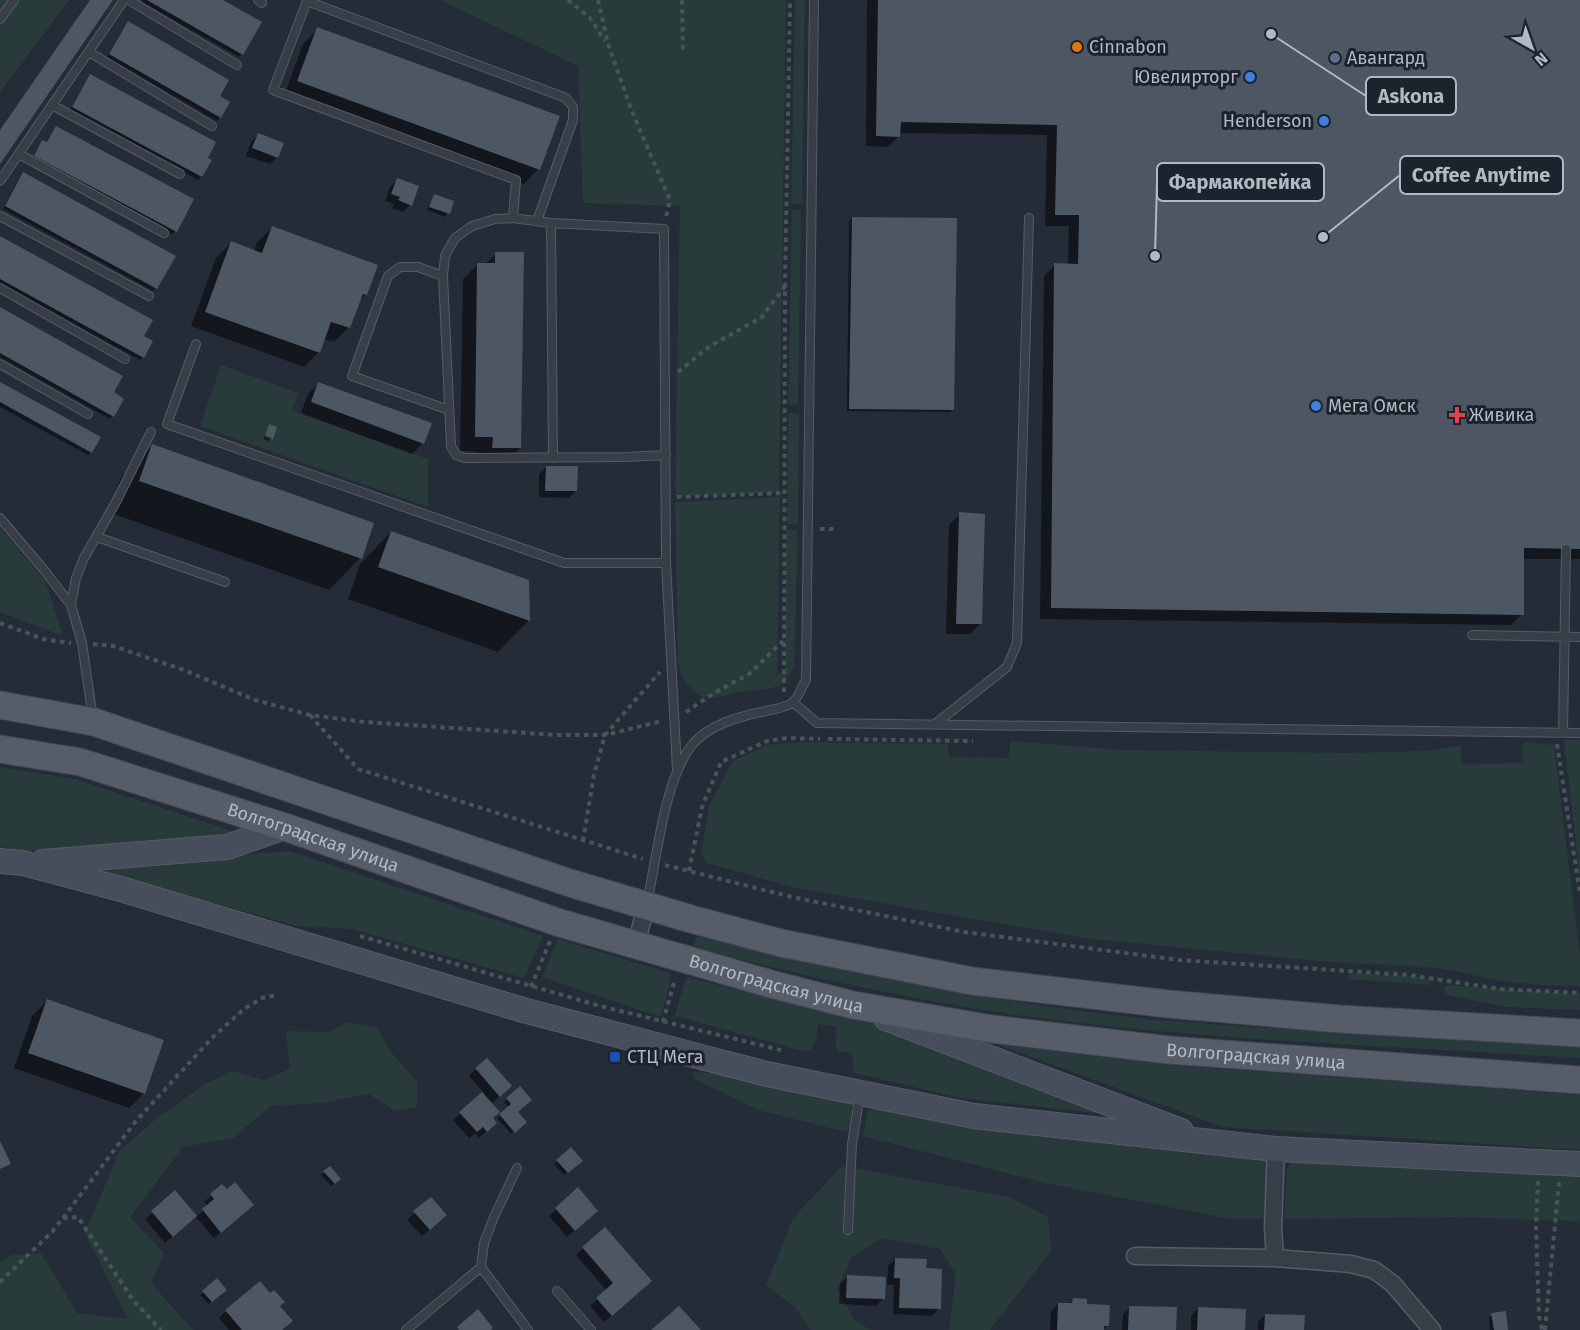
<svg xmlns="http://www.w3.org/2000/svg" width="1580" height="1330" viewBox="0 0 1580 1330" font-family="'Fira Sans',sans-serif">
<rect width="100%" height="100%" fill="#242c38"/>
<path fill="#293a3b" d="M0 0H69L0 92Z
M440 0H786L779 493 675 497 680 206 583 203 578 66Z
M795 0H805L802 204H791Z
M792 210H801L798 405H788Z
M221 365 298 393 292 411 428 459V507L200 426Z
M788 413H799L798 524H787Z
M780 497 777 674 785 673 786 530H798L794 667C780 694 766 688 739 692 730 694 721 698 711 698 694 699 682 679 678 664L675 502Z
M0 528 45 581 63 636 0 612Z
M1564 740H1580V879Z
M1011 741 1123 750 1349 753 1422 751 1461 746V764L1522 763 1523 742 1554 745 1580 956V986L1541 985 1501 981 1440 968 1318 961 1084 938 800 889 707 863 701 854 709 807 732 762 766 745 801 742 948 744 949 757 1008 758Z
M0 767 75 779 241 834 30 851 0 847Z
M289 851 543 936 524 978 353 929 297 926 85 867Z
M697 936C854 974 1013 1007 1173 1021 1309 1032 1445 1038 1580 1046V1058C1402 1047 1222 1041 1045 1019 926 1004 810 977 693 948Z
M558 939 670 973 669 986 661 1017 542 977Z
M1349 973 1423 977 1430 980 1429 985 1349 979Z
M686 977 900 1030 1140 1118 961 1098 854 1073 853 1059 850 1052H839L835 1044 837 1027 818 1024C817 1033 817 1047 807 1052L675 1016Z
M1445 985 1580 994V1010L1505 1007 1447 995 1444 990Z
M347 1022 377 1028 392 1053 417 1082V1107L395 1111 369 1094 321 1103 271 1106 233 1138 183 1147 130 1217 164 1253 151 1283 193 1330H0V1262L12 1255 41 1253 77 1313 128 1319 85 1233 119 1152 152 1122 205 1084 233 1071 264 1080 290 1069 286 1031 329 1032Z
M996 1044 1170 1065 1580 1095V1150L1223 1127Z
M692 1072 750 1076 845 1098 852 1105 851 1124 847 1132 759 1110 694 1079Z
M875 1106 1262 1154 1269 1162 1268 1218 1231 1219 1045 1183 863 1136 868 1112Z
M1290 1162 1580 1172V1221L1453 1217 1284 1219 1287 1169Z
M842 1166 1009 1197 1048 1217 1051 1251 990 1330H949L956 1275 940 1249 881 1238 852 1257 837 1289 854 1319 870 1330H811L795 1307 766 1285 793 1218Z"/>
<path fill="#0007" d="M143 0H220L242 54 239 57 142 2Z
M867 0H1580V559H1523L1522 614 1511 625 1040 619 1044 276 1055 265H1068L1069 226H1045L1047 135 899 133V136L888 147 866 146Z
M125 26 228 103 220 117 217 121 107 57Z
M318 29 538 169 524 184 284 96 303 44Z
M90 75 210 160 201 177 198 180 70 110Z
M56 128 192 200 175 231 172 234 32 160 40 145 43 142 46 143Z
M258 135 277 157 270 164 246 156 251 142Z
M20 177 156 288 153 291 3 209Z
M397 180 410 205 403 212 392 208 394 204 385 201 390 187Z
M434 196 452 202 445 217 427 210Z
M852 218 953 409 950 412 847 411 849 221Z
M272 228 366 294 358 302 349 327 334 342 324 339 318 353 304 367 191 326 216 258 231 243 254 251 257 242Z
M0 237 143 357 140 360 0 283Z
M496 254 520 448 505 463 478 462V452L460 451 463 279 478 264H485Z
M0 309 112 393 113 416 110 419 0 357Z
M319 383 423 443 412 454 301 413 308 394Z
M0 384 91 452 88 455 0 407Z
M270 426 271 438 268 441 263 439Z
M152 446 360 558 329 590 108 512 121 477Z
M546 467 576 490 569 498 539 497V474Z
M960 514 981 623 970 634H946L949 525Z
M391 532 529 620 498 652 348 599 360 564Z
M47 1001 144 1093 129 1108 14 1068 32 1016Z
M476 1069 503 1093 491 1104V1119L488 1130 479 1138 475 1133 469 1138 453 1120 484 1093 469 1076Z
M520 1088 516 1112 525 1122 511 1134 497 1118 509 1107 504 1102Z
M571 1149 581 1160 564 1175 554 1164Z
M330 1168 339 1179 331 1186 321 1175Z
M222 1186 245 1212 214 1238 195 1216 165 1243 145 1219 175 1192 196 1217 208 1207 204 1202Z
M578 1190 589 1218 567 1237 549 1216Z
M414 1213 438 1222 422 1236 407 1220Z
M605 1229 643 1288 604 1322 590 1306 607 1291 576 1255Z
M895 1259 924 1270 939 1308 932 1316 893 1314 894 1285H887L888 1266Z
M847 1277 883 1299 876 1306 839 1304 840 1284Z
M217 1281 225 1290 209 1304 200 1295Z
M1073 1300 1086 1306 1108 1325 1103 1330H1050L1051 1312 1058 1304 1068 1305Z
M279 1306 280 1330H229L219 1318 226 1311Z
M1130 1307 1175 1330H1122L1123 1314Z
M1198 1308 1243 1330H1191V1316Z
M1492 1314 1507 1330H1490L1489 1318Z
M1265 1315 1303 1330H1258V1322Z"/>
<path fill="#4d5663" d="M90 0H113L0 164V130Z
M147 0H223L262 22 243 55Z
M878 0H1580V549L1524 548V615L1051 608 1054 263 1078 264 1079 215H1055L1057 125 901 122 900 137 876 136Z
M128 21 229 80 220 96 230 102 221 118 109 54Z
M317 27 560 116 540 170 297 81Z
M90 74 216 142 208 158 212 160 202 177 72 107Z
M56 126 194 199 177 232 34 156 42 140 47 142Z
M258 133 284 143 278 158 252 148Z
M23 172 176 256 157 289 5 206Z
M397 178 419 186 412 206 398 200 400 197 391 194Z
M434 194 454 201 450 214 429 207Z
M852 217 957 218 954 410 849 409Z
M272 226 378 265 367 295 363 294 350 328 331 322 320 353 205 312 231 241 262 253Z
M0 236 153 320 144 336 153 341 144 358 0 279Z
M495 252H524L521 448H492L493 437H475L477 263H495Z
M0 307 123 376 114 392 124 399 114 417 0 353Z
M0 382 101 437 92 453 0 402Z
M318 382 432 423 424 444 311 402Z
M269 424 277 427 273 439 265 436Z
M152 444 374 523 362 559 139 481Z
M546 466H578L577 491H545Z
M959 512 985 514 982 624H956Z
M391 531 529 580 530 621 378 567Z
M47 999 164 1040 145 1094 28 1053Z
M487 1058 512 1086 500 1097 475 1068Z
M520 1086 532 1100 518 1112 527 1122 515 1133 499 1114 511 1104 506 1098Z
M482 1092 500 1112 493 1118 497 1123 487 1132 483 1127 477 1132 459 1112Z
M0 1141 11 1164 0 1169Z
M571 1147 583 1161 568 1173 556 1160Z
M330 1166 341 1179 335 1184 323 1171Z
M235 1182 254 1205 221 1233 202 1209 214 1199 210 1194 222 1184 227 1189Z
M578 1187 598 1211 575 1231 555 1208Z
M175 1190 197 1216 173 1237 151 1211Z
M431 1197 447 1215 430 1230 413 1211Z
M605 1227 652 1281 612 1316 596 1298 613 1283 582 1247Z
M895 1258 927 1259 926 1268 942 1269 941 1309 899 1308 900 1278H894Z
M847 1275 886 1277 885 1299 846 1298Z
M217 1278 227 1290 212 1302 202 1291Z
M260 1281 270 1293 274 1290 285 1302 280 1306 293 1321 282 1330H242L225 1310Z
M1073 1298 1087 1299V1304L1110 1305 1109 1326H1104V1330H1057L1058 1303H1072Z
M679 1306 701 1330H651Z
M1129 1306 1177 1307 1176 1330H1128Z
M1198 1307 1246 1309 1245 1330H1197Z
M478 1309 493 1328 491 1330H459L457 1327Z
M1506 1311 1508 1330H1494L1491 1313Z
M1265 1314 1305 1315 1304 1330H1264Z"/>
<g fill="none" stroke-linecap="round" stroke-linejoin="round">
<defs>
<path id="service" d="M129 0 237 65
M258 0 262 3
M0 19 14 0
M89 52 212 126
M52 105 180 174
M19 154 164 233
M0 181 124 0
M0 216 149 296
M513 218 516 180 273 90 307 1 566 98 573 107V120L537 221
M551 223 553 458
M443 276 418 267H400L388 276 352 376 449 410
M0 288 125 359
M196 344 167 424 564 563H666
M0 364 88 414
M666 455 626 457 465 458 456 455 451 446 443 276 445 256 455 238 472 226 495 219 513 218 551 223 664 229 666 563 677 769
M0 518 44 570 71 605 82 643 93 719
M97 537 225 582
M71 605 76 578 84 558 116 502 151 432
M1472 635 1580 637
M794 703 817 723 1580 733
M934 725 1007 667 1017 643 1029 218
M1563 732 1566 549
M647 903C657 858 664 780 692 745 709 724 741 716 766 711 774 709 785 708 792 703 798 699 802 686 806 680L814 0
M848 1230 852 1144 860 1094
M481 1267 484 1243 494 1217 517 1168
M557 1291 591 1330
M406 1330 481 1267 528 1330"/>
<path id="minor" d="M636 945 646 906
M1135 1256 1275 1258 1351 1264 1374 1270 1393 1284 1432 1330
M1275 1258 1273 1228 1276 1149"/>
<path id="secondary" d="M0 861 23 863 124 890 523 1010 724 1063 767 1074 974 1116 1276 1149 1580 1164
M43 862 227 847 285 827
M886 1018 1181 1131"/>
<g id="primary">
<path d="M0 705 94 722 570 883 691 919 781 943 972 981 1168 1004 1340 1019 1580 1033"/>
<path id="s1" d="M0 749 80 762 285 827 557 922 771 984 853 1005 992 1029 1169 1050 1580 1080"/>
</g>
</defs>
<use href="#service" stroke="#565c66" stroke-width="10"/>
<use href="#minor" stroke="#565c66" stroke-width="19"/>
<use href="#secondary" stroke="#565c66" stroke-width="26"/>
<use href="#primary" stroke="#414751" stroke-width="29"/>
<path stroke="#465558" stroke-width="4" stroke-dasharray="4.5 4.5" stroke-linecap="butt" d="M568 0 590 18 605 41
M598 0 608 44 631 109 670 200 666 217
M682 0 683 54
M678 372 710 346 761 318 785 286
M677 497 784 493
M820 529H835
M0 623 43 639 71 643
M93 644 113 646 184 670 255 700 310 715 364 722 557 735H605L662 721
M784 692 785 285 790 0
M686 712 714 693 749 674 783 641
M310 715 358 769 643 859
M828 739 973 741
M1557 744 1580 894
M583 841 594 775 605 735 660 672
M665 865 792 897 964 932 1179 960 1409 975 1500 989 1580 993
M689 871 702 807 721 762 767 741 788 738 820 739
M360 936 600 1006 785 1051
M531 987 550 941
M663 1022 675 979
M1538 1181 1536 1227 1539 1316 1542 1330
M63 1218 136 1121 212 1038 244 1009 262 998 278 995
M0 1282 52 1232 63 1218 78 1217 133 1300 161 1330
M1545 1330 1559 1182"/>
<use href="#service" stroke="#383e48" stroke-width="8"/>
<use href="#minor" stroke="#383e48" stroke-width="16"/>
<use href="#secondary" stroke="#464e5b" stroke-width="24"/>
<use href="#primary" stroke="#565d68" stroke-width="27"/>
</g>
<circle fill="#e8710a" stroke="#1d232d" stroke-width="2" cx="1077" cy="47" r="6"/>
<circle fill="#5c6f8a" stroke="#1d232d" stroke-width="2" cx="1335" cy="58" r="6"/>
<g fill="#3f7fe0" stroke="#1d232d" stroke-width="2">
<circle cx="1250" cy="77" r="6"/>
<circle cx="1324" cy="121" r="6"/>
<circle cx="1316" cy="406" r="6"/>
</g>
<path fill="#e0444e" stroke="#1d232d" stroke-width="2" d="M1454 406h6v6h6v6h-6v6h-6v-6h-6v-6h6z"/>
<rect fill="#1a4fb4" stroke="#1d232d" stroke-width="2" x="609" y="1051" width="12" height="12" rx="3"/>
<g text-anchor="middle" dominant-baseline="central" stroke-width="6" stroke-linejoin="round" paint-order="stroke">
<g font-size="18" fill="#b3b9c4" stroke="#1d232d" text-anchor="start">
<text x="1089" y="47">Cinnabon</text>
<text x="1347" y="58">Авангард</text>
<text x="1238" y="77" text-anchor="end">Ювелирторг</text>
<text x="1312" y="121" text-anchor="end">Henderson</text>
<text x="1328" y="406">Мега Омск</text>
<text x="1469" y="415">Живика</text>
<text x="627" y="1057">СТЦ Мега</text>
</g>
<g font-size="18" fill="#b3b9c4" stroke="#1d232d">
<text stroke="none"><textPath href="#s1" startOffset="326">Волгоградская улица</textPath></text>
<text stroke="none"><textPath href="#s1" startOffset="812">Волгоградская улица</textPath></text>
<text stroke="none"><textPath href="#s1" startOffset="1298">Волгоградская улица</textPath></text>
</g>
</g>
<path fill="none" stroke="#b3b9c4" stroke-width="2" d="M1271 34L1366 96M1323 237L1400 175M1155 256L1157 182"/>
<g fill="#b3b9c4" stroke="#1d232d" stroke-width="2">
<circle cx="1271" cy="34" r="6"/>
<circle cx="1323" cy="237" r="6"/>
<circle cx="1155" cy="256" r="6"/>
</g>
<g fill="#1d232d" stroke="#b3b9c4" stroke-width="2">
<rect x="1366" y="77" width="90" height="38" rx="6"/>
<rect x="1400" y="156" width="163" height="38" rx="6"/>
<rect x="1157" y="163" width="167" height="38" rx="6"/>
</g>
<g font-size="20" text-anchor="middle" font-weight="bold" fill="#b3b9c4">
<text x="1411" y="103">Askona</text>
<text x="1481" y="182">Coffee Anytime</text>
<text x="1240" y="189">Фармакопейка</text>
</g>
<g transform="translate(1532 48) rotate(140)" stroke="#1d232d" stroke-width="4.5" paint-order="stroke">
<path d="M0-4.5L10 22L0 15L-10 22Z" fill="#b3b9c4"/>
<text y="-9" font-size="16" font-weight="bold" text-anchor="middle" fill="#b3b9c4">N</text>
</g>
</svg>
